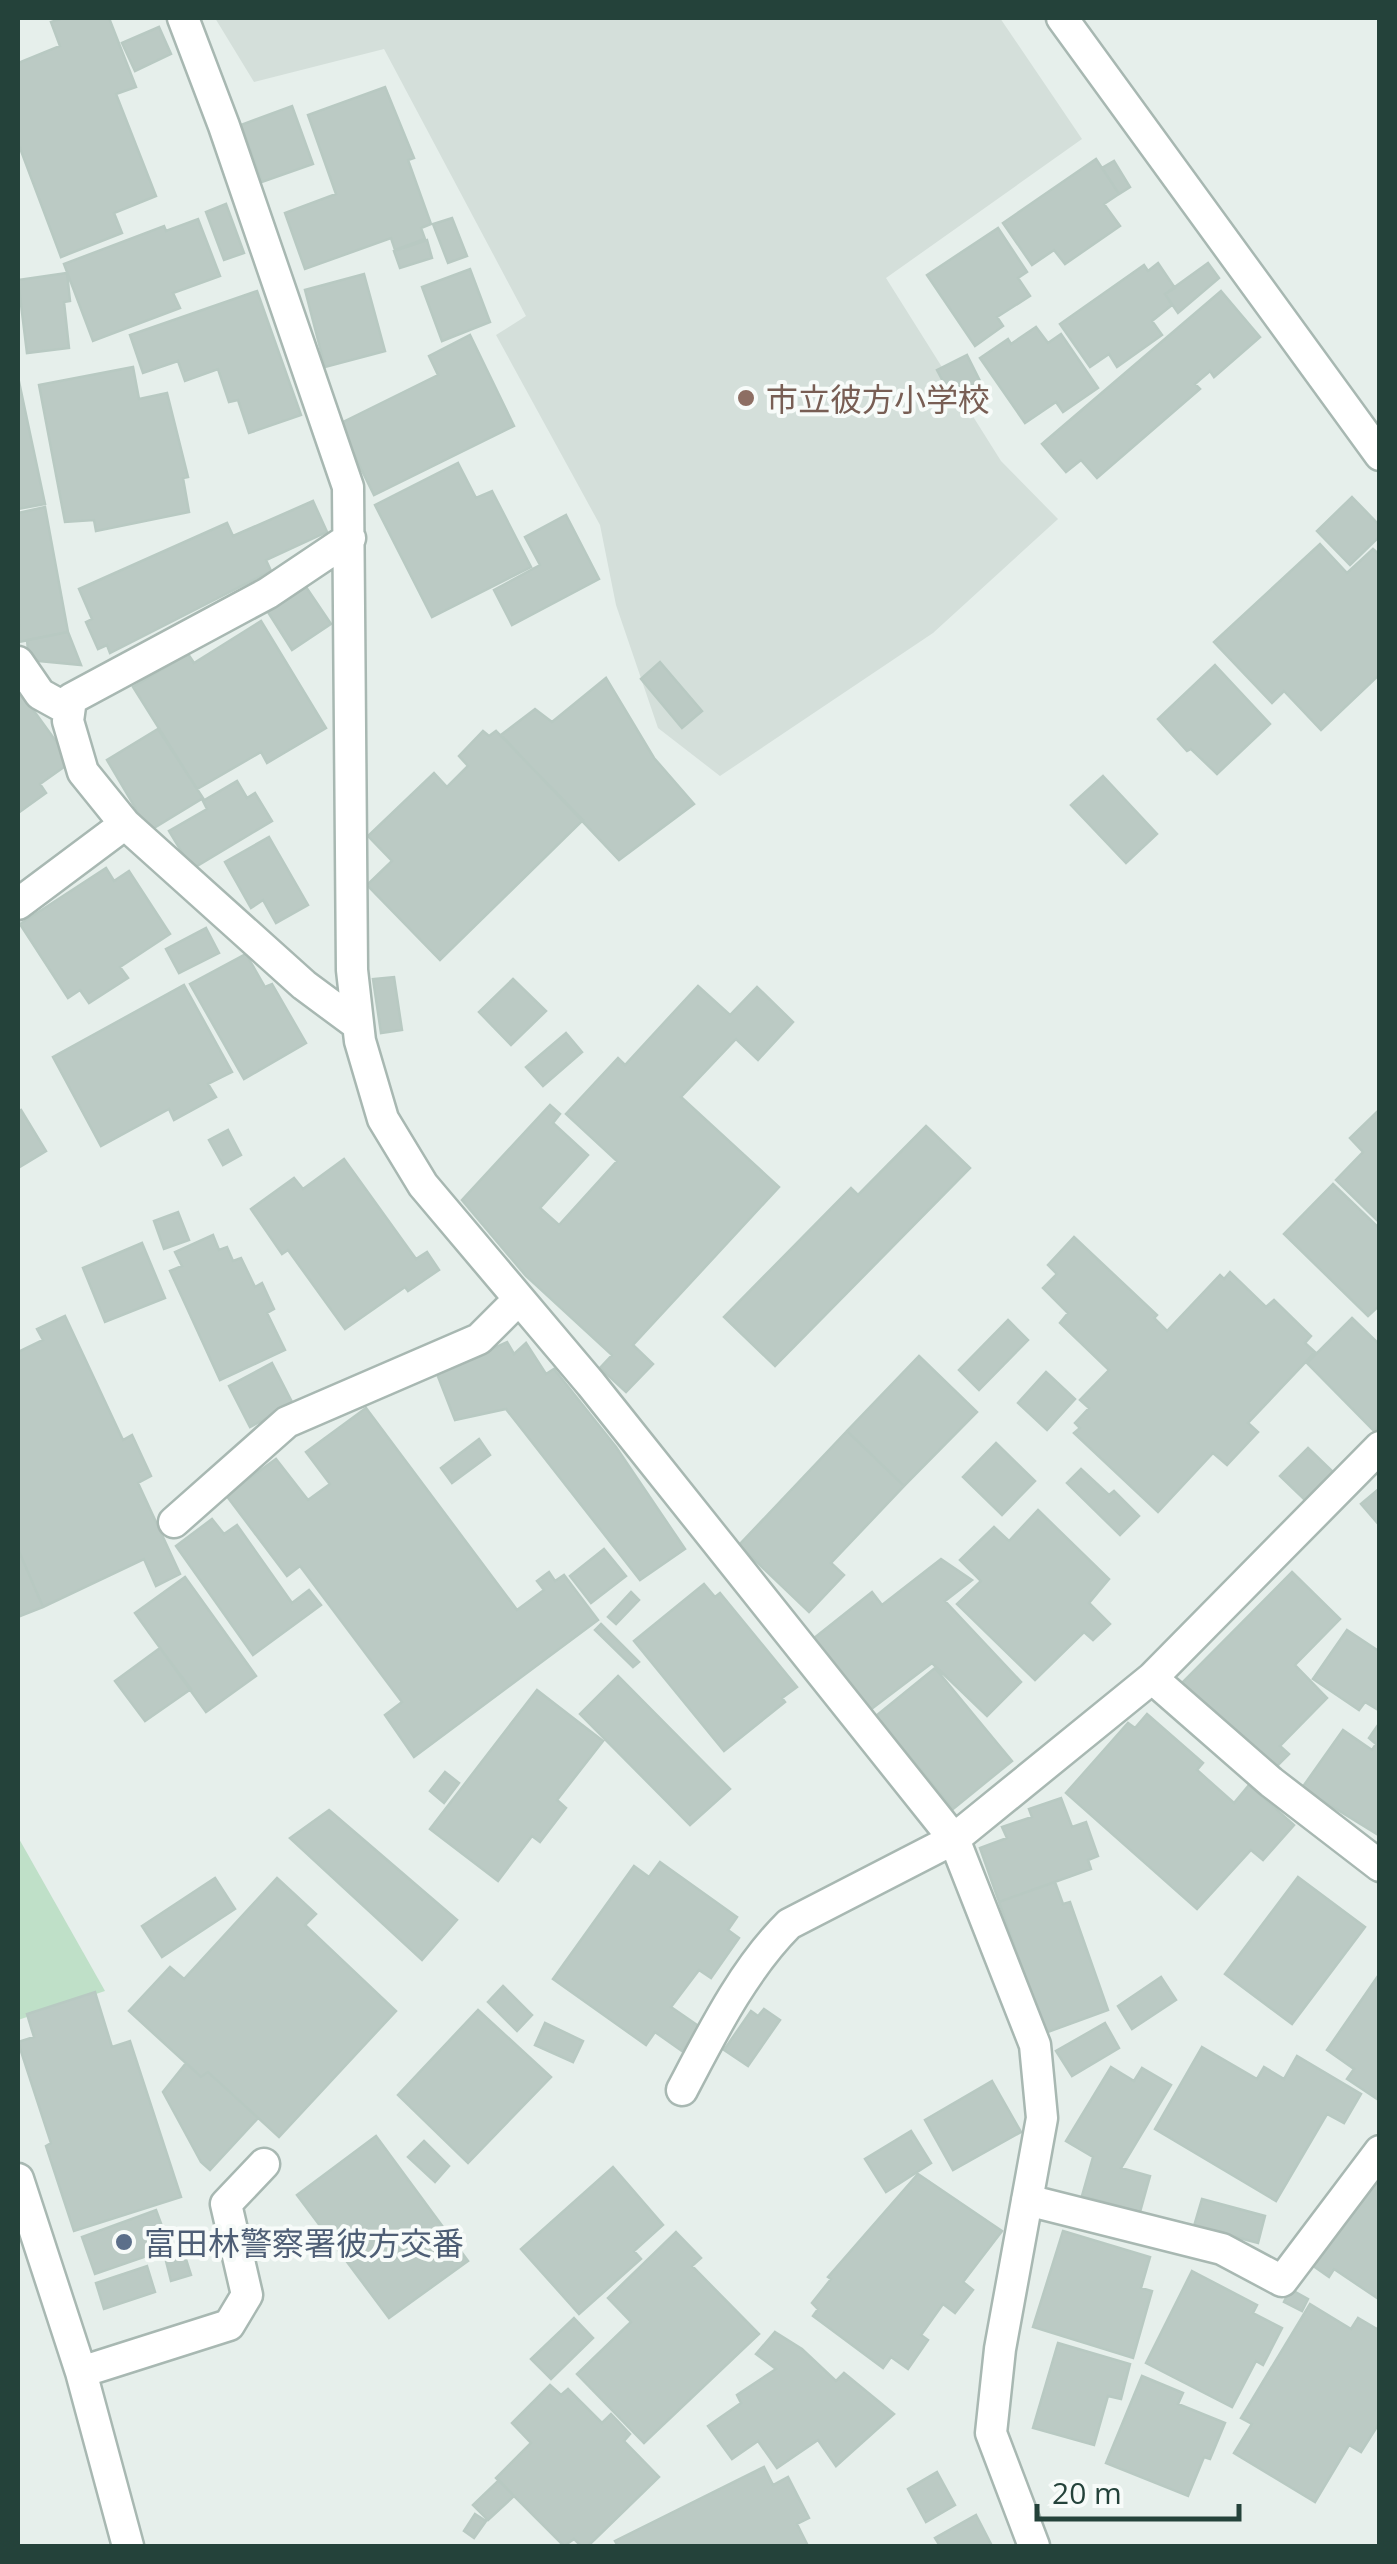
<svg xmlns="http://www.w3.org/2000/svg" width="1397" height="2564" viewBox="0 0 1397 2564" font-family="'Open Sans','Noto Sans JP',sans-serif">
<rect width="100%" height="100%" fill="#e6efeb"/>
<path fill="#d4dfda" d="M215 18H1000L1082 139 886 278 1001 461 1058 519 933 633 720 776 658 728 616 605 600 525 496 335 526 316 384 49 254 82Z"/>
<path fill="#bfe0c8" d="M18 1837 105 1991 18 2020Z"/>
<path fill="#bbcac4" stroke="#b8c9c2" stroke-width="2.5" d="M63 18H109L136 87 116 94 156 196 114 213 122 233 61 257 20 148 18 149V63L60 46 51 22Z
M159 27 171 54 135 71 122 43Z
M385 87 414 158 408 160 431 224 421 228 425 239 395 250 391 238 305 269 285 213 336 194 308 115Z
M292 106 313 164 262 182 241 125Z
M1096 159 1119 194 1104 204 1120 226 1065 264 1054 250 1032 265 1003 223Z
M1114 161 1130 187 1119 194 1102 168Z
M226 204 244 253 224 260 206 212Z
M452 218 467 256 448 263 433 224Z
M198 219 220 276 173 293 180 308 93 341 64 264 164 226 166 231Z
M998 228 1027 272 1018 278 1030 296 997 317 1003 326 975 346 927 275Z
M427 240 432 258 400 268 394 251Z
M1158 263 1175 288 1165 294 1172 305 1152 321 1162 335 1117 367 1109 354 1090 367 1060 324 1144 265 1148 271Z
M1208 263 1219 278 1178 313 1165 294Z
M470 269 490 322 442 341 422 287Z
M67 273 70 301 64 302 69 348 27 353 18 280Z
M364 274 385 351 325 367 305 290Z
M257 291 301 415 249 433 238 400 229 402 218 369 185 381 178 361 143 373 130 335Z
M1221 291 1260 337 1214 377 1210 371 1195 384 1200 389 1097 478 1081 460 1066 472 1042 444Z
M1036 327 1048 343 1061 334 1098 388 1063 412 1056 402 1025 423 980 358 1008 339 1011 344Z
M470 335 514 426 374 495 339 424 438 375 429 356Z
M967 355 982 385 953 400 937 370Z
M133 367 139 399 167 393 188 477 183 478 189 512 96 531 94 520 65 522 39 385Z
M18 377 45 504 18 509Z
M458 463 476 498 492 491 531 567 432 617 375 505Z
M1352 497 1380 526V536L1350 565 1317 531Z
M313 501 327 532 266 560 271 571 110 653 107 645 98 649 86 622 92 619 79 589 227 523 233 536Z
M45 507 68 632 19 642 18 513Z
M566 515 599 579 512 625 494 590 540 565 525 537Z
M1320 544 1347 573 1373 549 1380 555V674L1321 730 1284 691 1272 703 1214 642Z
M306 587 331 624 292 650 268 612Z
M261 621 326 728 267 763 261 752 197 789 133 687 188 654 194 663Z
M68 632 81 665 29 660 27 640Z
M660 662 702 711 682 728 641 679Z
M1215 665 1270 724 1217 774 1191 749 1187 751 1158 719Z
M606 678 654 758 694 804 619 860 501 735 535 709 552 722Z
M18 689 71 762 40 784 46 793 18 813Z
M158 729 203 798 149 831 107 760Z
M483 731 489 736 496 731 583 820 440 960 367 885 392 861 368 836 434 773 447 787 468 766 459 756Z
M1103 776 1157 834 1126 863 1071 805Z
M237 781 247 798 255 793 272 821 192 869 169 831 207 809 203 801Z
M269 837 308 905 276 923 263 900 251 908 225 862Z
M106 868 114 881 129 871 170 934 120 967 128 978 89 1003 80 990 68 998 20 924Z
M206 928 219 953 179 973 166 949Z
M246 954 265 987 272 984 306 1043 244 1079 190 984Z
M394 977 402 1030 381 1033 373 979Z
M513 979 546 1011 511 1045 479 1012Z
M184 985 232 1072 208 1084 216 1097 174 1120 169 1109 101 1146 53 1057Z
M698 986 730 1015 757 987 793 1022 758 1060 736 1039 681 1097 779 1187 633 1345 653 1364 626 1392 600 1368 612 1355 526 1276 462 1200 550 1105 560 1114 553 1123 588 1155 540 1208 559 1225 617 1161 566 1114 618 1058 625 1065Z
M566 1033 582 1052 543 1086 526 1067Z
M1380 1109V1223L1336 1180 1363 1152 1350 1138Z
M21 1110 46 1151 18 1168V1112Z
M926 1126 970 1168 775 1366 724 1317 851 1188 858 1195Z
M228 1130 241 1155 223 1165 209 1140Z
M344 1159 416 1259 427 1252 439 1270 408 1291 405 1287 345 1329 288 1250 282 1254 251 1209 294 1178 303 1189Z
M1333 1184 1380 1229V1305L1368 1316 1284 1234Z
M178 1212 189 1240 164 1249 154 1221Z
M213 1235 219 1250 227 1247 233 1261 241 1258 255 1287 262 1283 274 1309 267 1313 285 1350 220 1380 170 1271 182 1266 175 1252Z
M1074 1237 1157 1315 1154 1318 1167 1331 1220 1275 1224 1279 1230 1272 1266 1307 1274 1300 1311 1336 1305 1343 1315 1352 1248 1423 1258 1432 1227 1465 1213 1453 1158 1512 1074 1433 1080 1428 1075 1423 1089 1408 1080 1400 1109 1370 1060 1323 1068 1313 1043 1288 1057 1274 1048 1265Z
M142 1243 165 1298 105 1322 83 1268Z
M65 1316 123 1440 132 1435 151 1476 138 1483 180 1574 156 1586 144 1559 43 1607 18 1549V1352L43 1340 37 1329Z
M1352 1318 1380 1345V1425L1374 1431 1307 1363Z
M1008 1320 1028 1340 979 1390 959 1370Z
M507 1342 514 1354 526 1343 546 1374 554 1369 616 1447 685 1549 640 1580 506 1409 455 1420 437 1374Z
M919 1356 977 1412 904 1486 847 1431Z
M272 1363 293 1404 250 1427 229 1386Z
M1046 1372 1075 1399 1047 1430 1018 1403Z
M366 1408 517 1610 544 1590 537 1581 549 1572 555 1581 564 1575 598 1620 414 1757 385 1715 402 1702 300 1566 287 1576 226 1495 276 1459 308 1500 330 1484 306 1452Z
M847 1431 904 1486 831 1563 844 1575 809 1612 739 1545Z
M479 1439 490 1455 452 1483 441 1468Z
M996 1443 1035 1481 1002 1515 963 1477Z
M1308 1448 1333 1472 1305 1500 1280 1476Z
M1081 1469 1109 1495 1114 1491 1139 1516 1120 1535 1067 1483Z
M1380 1488V1526L1361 1504Z
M1038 1510 1109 1579 1089 1603 1110 1624 1093 1640 1084 1632 1035 1680 957 1604 981 1581 960 1560 994 1527 1009 1541Z
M212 1519 224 1534 237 1525 292 1603 309 1590 321 1605 253 1655 176 1546Z
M18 1549 43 1607 18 1617Z
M604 1549 626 1576 591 1603 570 1576Z
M941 1559 972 1580 945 1601 1021 1682 987 1716 932 1663 870 1710 813 1639 872 1592 882 1605Z
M1292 1572 1340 1619 1295 1665 1327 1698 1280 1746 1289 1754 1274 1769 1181 1684Z
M185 1577 256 1676 206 1712 135 1613Z
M704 1584 715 1597 720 1593 797 1687 782 1698 785 1702 724 1751 634 1641Z
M631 1592 639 1600 616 1624 608 1617Z
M601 1624 639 1662 633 1667 595 1630Z
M1347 1630 1380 1652V1711L1365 1702 1359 1710 1313 1679Z
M160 1648 191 1689 145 1721 115 1681Z
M935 1668 1012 1761 953 1809 876 1716Z
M618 1676 730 1789 690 1825 580 1714Z
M537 1690 603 1741 557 1800 566 1808 540 1842 532 1836 498 1881 430 1829Z
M1147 1714 1203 1763 1197 1770 1234 1803 1249 1785 1294 1825 1263 1860 1251 1850 1197 1909 1066 1793 1128 1723 1135 1728Z
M1378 1725 1380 1727V1836L1302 1788 1343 1730 1372 1750 1376 1744 1369 1738Z
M445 1772 459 1783 444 1803 430 1791Z
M1061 1798 1072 1827 1086 1822 1098 1856 1088 1860 1091 1869 999 1902 980 1848 1007 1838 1002 1827 1032 1817 1029 1809Z
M329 1810 457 1920 422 1960 290 1838Z
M660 1862 737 1917 728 1930 739 1938 711 1978 699 1970 671 2007 700 2027 682 2051 655 2032 646 2045 553 1979 634 1866 649 1877Z
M1298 1877 1365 1927 1292 2024 1225 1974Z
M215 1878 235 1909 162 1957 142 1926Z
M277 1878 316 1914 305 1925 396 2011 279 2137 208 2072 201 2077 129 2011 170 1967 184 1979Z
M1055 1882 1063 1904 1070 1902 1108 2010 1045 2033 999 1902Z
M1380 1973V2101L1347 2079 1354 2069 1327 2050Z
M1161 1977 1176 2000 1132 2029 1118 2006Z
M503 1986 532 2015 517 2031 488 2002Z
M95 1992 112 2047 130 2041 181 2197 74 2231 46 2146 51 2143 18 2042 34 2037 27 2014Z
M764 2009 780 2020 748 2066 724 2050 751 2011 758 2016Z
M478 2010 551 2077 468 2163 398 2095Z
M545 2023 583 2041 573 2062 535 2045Z
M1105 2023 1119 2048 1072 2076 1056 2051Z
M1202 2047 1257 2079 1264 2067 1284 2079 1297 2056 1361 2094 1344 2123 1327 2114 1276 2201 1155 2129Z
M186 2063 201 2077 208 2072 258 2118 210 2170 201 2162 163 2092Z
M1111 2067 1134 2081 1142 2068 1171 2085 1121 2168 1150 2176 1140 2212 1082 2196 1093 2157 1066 2141Z
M992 2081 1021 2132 953 2170 925 2120Z
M911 2131 931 2163 886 2192 865 2159Z
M376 2136 468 2261 389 2318 297 2195Z
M424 2141 449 2166 435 2182 408 2157Z
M613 2167 663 2225 634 2251 641 2259 579 2314 521 2249Z
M1380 2172V2300L1334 2269 1329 2277 1309 2263Z
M918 2174 1002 2231 963 2282 973 2290 955 2313 943 2304 921 2335 928 2340 908 2369 891 2357 883 2368 813 2316 818 2309 812 2303 831 2279 828 2277Z
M1202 2199 1265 2216 1258 2243 1194 2226Z
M156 2210 170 2248 95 2274 82 2237Z
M1063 2231 1150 2257 1141 2288 1152 2291 1133 2358 1033 2327Z
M676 2232 701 2258 692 2266 759 2334 644 2443 577 2374 631 2322 608 2298Z
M184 2253 191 2275 171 2281 165 2257Z
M147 2266 155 2292 104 2309 96 2283Z
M1192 2271 1257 2305 1253 2313 1282 2328 1263 2365 1256 2361 1232 2407 1146 2363Z
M1290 2289 1308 2299 1302 2311 1284 2302Z
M1310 2304 1351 2329 1358 2318 1377 2329 1380 2325V2422L1361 2452 1349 2445 1315 2502 1234 2453 1252 2424 1241 2418Z
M574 2318 593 2338 551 2379 531 2359Z
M775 2332 802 2349 836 2381 844 2373 894 2414 836 2466 818 2440 777 2468 758 2441 732 2459 708 2426 741 2403 737 2395 776 2369 756 2354Z
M1058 2343 1130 2364 1121 2399 1108 2396 1094 2445 1033 2428Z
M1142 2376 1183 2393 1178 2404 1225 2423 1210 2459 1204 2457 1188 2496 1106 2463Z
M550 2385 561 2395 568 2389 602 2423 611 2414 630 2434 624 2441 659 2477 588 2546H581L574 2539 564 2546 496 2478 531 2443 512 2423Z
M764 2467 773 2485 788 2477 809 2518 797 2524 808 2546H618L615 2541Z
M937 2472 955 2505 926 2522 908 2489Z
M499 2480 514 2496 488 2520 473 2505Z
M475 2514 486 2521 474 2538 464 2531Z
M976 2515 992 2546H940L935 2538Z"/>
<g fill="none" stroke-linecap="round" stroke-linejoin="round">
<defs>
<path id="minor" d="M183 18 224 126 348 487 352 970 360 1041 383 1119 423 1185 591 1384 954 1839 1035 2045 1042 2118 1000 2349 991 2433 1034 2546
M1062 18 1380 455
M350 538 268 593 71 699 68 721 83 772 125 824 304 985 358 1025
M18 662 40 694 69 710
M18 904 125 824
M174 1522 287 1422 479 1339 519 1299
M1152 1678 1271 1782 1380 1866
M682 2090C712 2033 743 1970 789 1924L954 1839 1152 1678 1380 1447
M18 2179 81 2372 128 2546
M1027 2200 1222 2249 1282 2281 1380 2151
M81 2372 229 2325 247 2295 226 2204 264 2164"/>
</defs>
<use href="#minor" stroke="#a8b8b2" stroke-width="35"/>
<use href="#minor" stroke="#fff" stroke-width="30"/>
</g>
<circle fill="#8d6e63" stroke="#f7fbf9" stroke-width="4" cx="746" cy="398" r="10"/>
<circle fill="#5c6f8a" stroke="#f7fbf9" stroke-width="4" cx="124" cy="2242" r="10"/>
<g text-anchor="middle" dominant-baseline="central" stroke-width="8" stroke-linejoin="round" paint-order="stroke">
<g font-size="32" fill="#785e54" stroke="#f7fbf9" text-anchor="start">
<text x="766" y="398">市立彼方小学校</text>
</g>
<g font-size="32" fill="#4e5e75" stroke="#f7fbf9" text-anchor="start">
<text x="144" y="2242">富田林警察署彼方交番</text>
</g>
</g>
<rect width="1397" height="2564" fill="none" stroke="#24423a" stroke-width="40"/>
<path d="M1037 2504v15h202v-15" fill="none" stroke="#24423a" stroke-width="5"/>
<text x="1052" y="2504" font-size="30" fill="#24423a" stroke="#f7fbf9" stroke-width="8" paint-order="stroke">20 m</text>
</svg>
